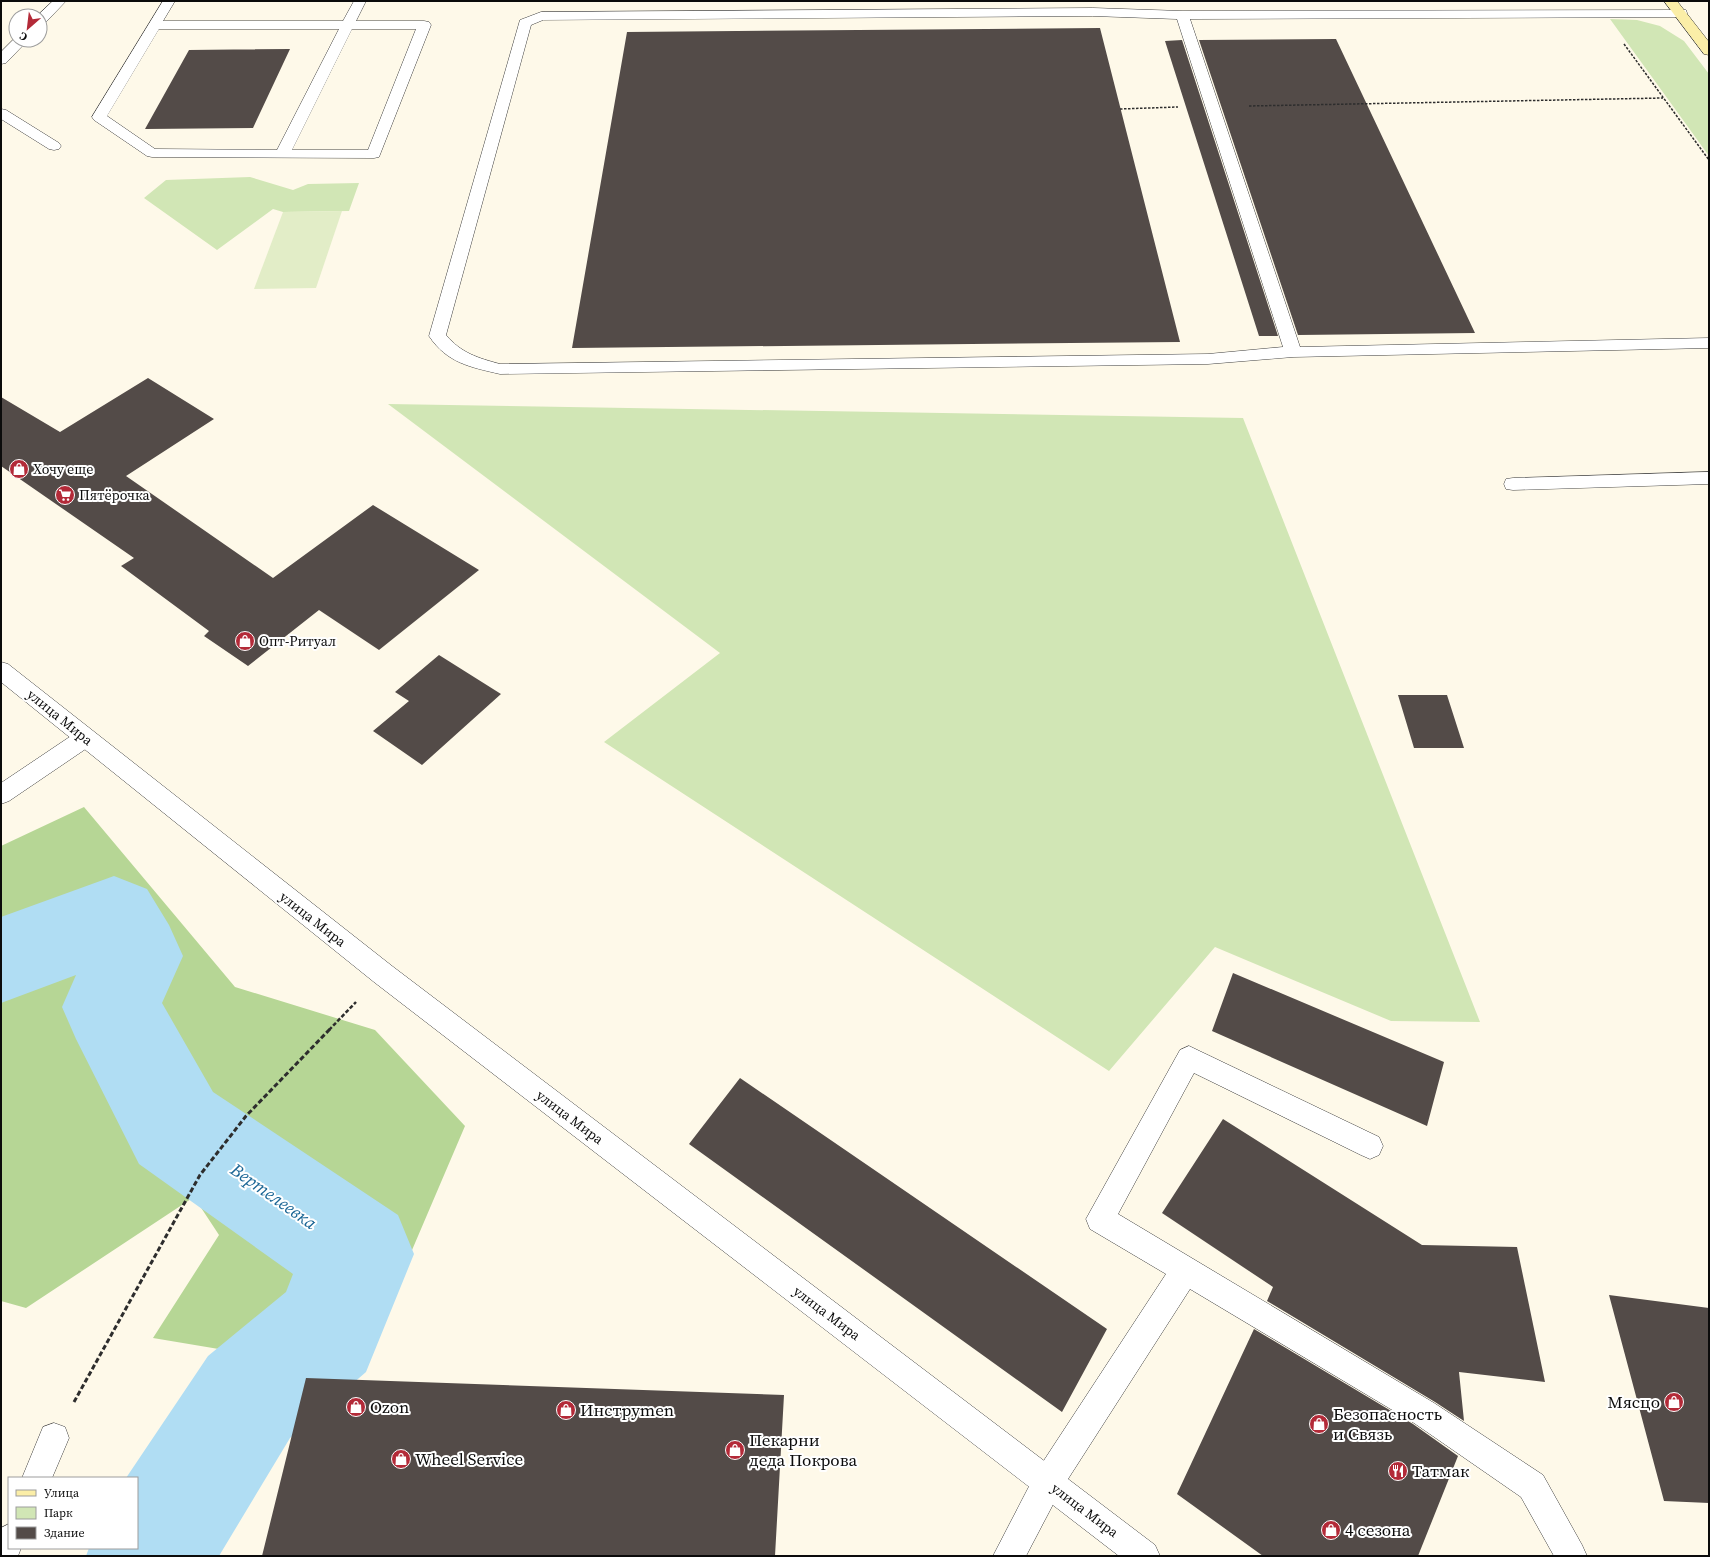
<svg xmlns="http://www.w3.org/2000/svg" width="1710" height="1557" viewBox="0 0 1710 1557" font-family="'Source Serif 4',serif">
<rect width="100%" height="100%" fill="#fef9e9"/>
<path fill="#d1e6b5" d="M1610 19 1637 20 1660 26 1684 41 1709 74V156Z
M250 177 293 190 308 184 359 183 349 211 283 212 273 209 217 250 144 198 166 180Z
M388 404 1243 418 1480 1022 1391 1021 1215 947 1109 1071 604 742 720 653Z"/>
<path fill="#b6d695" d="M84 807 235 987 375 1030 465 1126 386 1311 273 1358 153 1338 219 1235 194 1197 26 1308 1 1301V846Z"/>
<path fill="#e2edc7" d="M342 211 316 288 254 289 283 212Z"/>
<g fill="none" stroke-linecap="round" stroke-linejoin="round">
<path fill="#b0ddf3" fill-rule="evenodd" d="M114 876 147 889 169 925 183 956 162 1003 213 1092 398 1215 414 1254 366 1372 290 1438 219 1556H86L89 1548H137V1478H126L208 1356 286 1292 293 1274 139 1164 76 1039 62 1007 76 975 1 1003V917Z"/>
</g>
<path fill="#534b48" d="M1100 28 1180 342 572 348 627 32Z
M1336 39 1475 333 1298 335 1199 40Z
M1182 40 1278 336H1259L1165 41Z
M290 49 253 128 145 129 189 50Z
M148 378 214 419 126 476 273 578 373 505 479 570 379 650 319 610 248 666 204 636 209 631 121 566 134 558 1 466V397L60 432Z
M439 655 501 694 422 765 373 731 409 701 395 692Z
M1398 695H1447L1464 748H1414Z
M1233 973 1444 1062 1427 1126 1212 1031Z
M740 1078 1107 1329 1062 1412 689 1144Z
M1223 1119 1422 1245 1517 1247 1545 1382 1459 1372 1464 1421 1435 1402 1267 1301 1273 1287 1162 1213Z
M1609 1295 1709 1308V1503L1664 1501Z
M1254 1329 1413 1424 1458 1456 1418 1556H1263L1177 1494Z
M306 1378 784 1395 775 1556H262Z"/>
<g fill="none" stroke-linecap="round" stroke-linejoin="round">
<defs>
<path id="lane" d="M53 1H66L45 23 40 24V16H37Z
M163 1H175L163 21H343L354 1H366L356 21H424L429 22 431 25 379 157 374 158 152 157 147 156 94 120 92 117ZM159 29H339L277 150 155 149 107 116ZM352 29H416L368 150H292Z
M1093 8 1182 11 1686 10 1687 13 1686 16 1681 17 1190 19 1300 347 1709 338V348L1293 357 1208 364 500 374C470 367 447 363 429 336L520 20 541 12ZM1093 16 1177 19 1283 347 1208 354 500 364C478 358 461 353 446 335L531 25 543 20Z
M16 37V40H28L6 63 1 64V52Z
M1 109 6 110 59 143 61 146 59 149 54 150 49 149 1 119Z
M1709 472V484L1513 490 1506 489 1504 484 1506 479 1513 478Z
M85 729 93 732 96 738 93 744 9 801 1 804V783L77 732Z
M1189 1046 1379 1137 1383 1146 1379 1155 1370 1159 1361 1155 1194 1073 1118 1214 1434 1403 1543 1475 1582 1545 1587 1556H1554L1521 1497 1414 1423 1190 1289 1059 1493 1026 1556H993L1037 1471 1166 1274 1090 1229 1086 1219 1180 1050Z
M54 1423 65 1427 69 1438 52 1478H22L43 1427Z
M9 1524V1548H21L18 1556H1V1528Z"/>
<path id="street" d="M1 662 8 664 392 966 1155 1545 1160 1556H1119L374 982 1 682Z"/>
<path id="secondary" d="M1664 1H1677L1709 42V55L1704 54Z"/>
</defs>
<use href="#lane" stroke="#3e3e3e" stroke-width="1"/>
<use href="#street" stroke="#3e3e3e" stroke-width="1"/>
<use href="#secondary" stroke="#2d2d2d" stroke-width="1"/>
<path stroke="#2d2d2d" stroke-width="1.5" stroke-dasharray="2.5 1.5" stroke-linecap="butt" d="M1624 44 1709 160
M1249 106 1663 98
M1120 109 1178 107"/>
<path stroke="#2d2d2d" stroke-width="2.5" stroke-dasharray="4 2" stroke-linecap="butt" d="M329 1030 356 1002"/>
<path stroke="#2d2d2d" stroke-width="3" stroke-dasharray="5 2.5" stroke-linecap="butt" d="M74 1402 200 1175 246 1116 330 1029"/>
<use href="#lane" fill="#fff" fill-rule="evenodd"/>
<use href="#street" fill="#fff" fill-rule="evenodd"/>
<use href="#secondary" fill="#fbeea7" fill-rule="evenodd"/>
</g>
<defs>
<symbol id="shop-disc" viewBox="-11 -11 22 22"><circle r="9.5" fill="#b32a38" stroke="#fff"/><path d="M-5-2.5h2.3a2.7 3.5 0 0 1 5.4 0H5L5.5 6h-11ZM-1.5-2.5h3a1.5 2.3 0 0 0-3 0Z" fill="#fff"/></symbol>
<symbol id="supermarket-disc" viewBox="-11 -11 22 22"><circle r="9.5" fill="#b32a38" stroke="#fff"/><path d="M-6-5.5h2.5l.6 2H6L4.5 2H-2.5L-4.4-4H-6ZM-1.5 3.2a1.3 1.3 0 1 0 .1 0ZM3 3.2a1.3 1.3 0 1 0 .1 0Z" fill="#fff"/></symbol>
<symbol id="restaurant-disc" viewBox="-11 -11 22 22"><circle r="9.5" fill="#b32a38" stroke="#fff"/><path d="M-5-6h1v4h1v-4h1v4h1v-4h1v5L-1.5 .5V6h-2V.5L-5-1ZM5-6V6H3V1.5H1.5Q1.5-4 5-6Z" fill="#fff"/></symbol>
</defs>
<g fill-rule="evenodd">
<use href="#shop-disc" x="8" y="458" width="22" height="22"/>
<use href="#supermarket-disc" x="54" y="484" width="22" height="22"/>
<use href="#shop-disc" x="234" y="630" width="22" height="22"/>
<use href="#shop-disc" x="1663" y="1391" width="22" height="22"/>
<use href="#shop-disc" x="345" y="1396" width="22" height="22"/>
<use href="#shop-disc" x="555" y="1399" width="22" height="22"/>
<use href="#shop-disc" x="1308" y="1413" width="22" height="22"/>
<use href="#shop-disc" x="724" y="1439" width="22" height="22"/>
<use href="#shop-disc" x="390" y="1448" width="22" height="22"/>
<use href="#restaurant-disc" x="1387" y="1460" width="22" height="22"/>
<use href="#shop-disc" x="1320" y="1519" width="22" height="22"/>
</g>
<g text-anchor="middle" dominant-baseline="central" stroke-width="4" stroke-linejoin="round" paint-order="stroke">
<g font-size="14" fill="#0b0b0b" stroke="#fff" text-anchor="start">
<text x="33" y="469">Хочу еще</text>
<text x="79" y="495">Пятёрочка</text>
<text x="259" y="641">Опт-Ритуал</text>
</g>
<g font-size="14" fill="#0b0b0b" stroke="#fff">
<text transform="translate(60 717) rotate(39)">улица Мира</text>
<text transform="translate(313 919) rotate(38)">улица Мира</text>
<text transform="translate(570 1117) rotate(37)">улица Мира</text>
<text transform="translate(827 1313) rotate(37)">улица Мира</text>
<text transform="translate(1085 1510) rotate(37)">улица Мира</text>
</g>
<g font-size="17" fill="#0b0b0b" stroke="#fff" text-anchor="start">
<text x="1660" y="1402" text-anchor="end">Мясцо</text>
<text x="370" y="1407">Ozon</text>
<text x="580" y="1410">Инструmen</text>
<text x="1333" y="1414">Безопасность<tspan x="1333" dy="20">и Связь</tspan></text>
<text x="749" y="1440">Пекарни<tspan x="749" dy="20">деда Покрова</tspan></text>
<text x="415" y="1459">Wheel Service</text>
<text x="1412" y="1471">Татмак</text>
<text x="1345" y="1530">4 сезона</text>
</g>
<g font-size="18" font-style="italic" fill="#1b6695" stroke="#fff">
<text transform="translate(274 1196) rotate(35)">Вертелеевка</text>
</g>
</g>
<rect width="1710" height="1557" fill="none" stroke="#0b0b0b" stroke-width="4"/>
<rect x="8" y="1477" width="130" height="72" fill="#ffffff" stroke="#9d9d9d"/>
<rect x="16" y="1490" width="20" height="6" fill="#fbeea7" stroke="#9d9d9d"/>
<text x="44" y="1497" font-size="12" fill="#0b0b0b">Улица</text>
<rect x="16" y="1507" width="20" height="12" fill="#d1e6b5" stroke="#9d9d9d"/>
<text x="44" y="1517" font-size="12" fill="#0b0b0b">Парк</text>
<rect x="16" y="1527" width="20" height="12" fill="#534b48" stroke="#9d9d9d"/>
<text x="44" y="1537" font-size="12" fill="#0b0b0b">Здание</text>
<g transform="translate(28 28) rotate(208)"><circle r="19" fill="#ffffff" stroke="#9d9d9d"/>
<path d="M0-3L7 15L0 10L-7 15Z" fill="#b32a38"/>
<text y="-6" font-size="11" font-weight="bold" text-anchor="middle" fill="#0b0b0b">С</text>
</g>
</svg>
